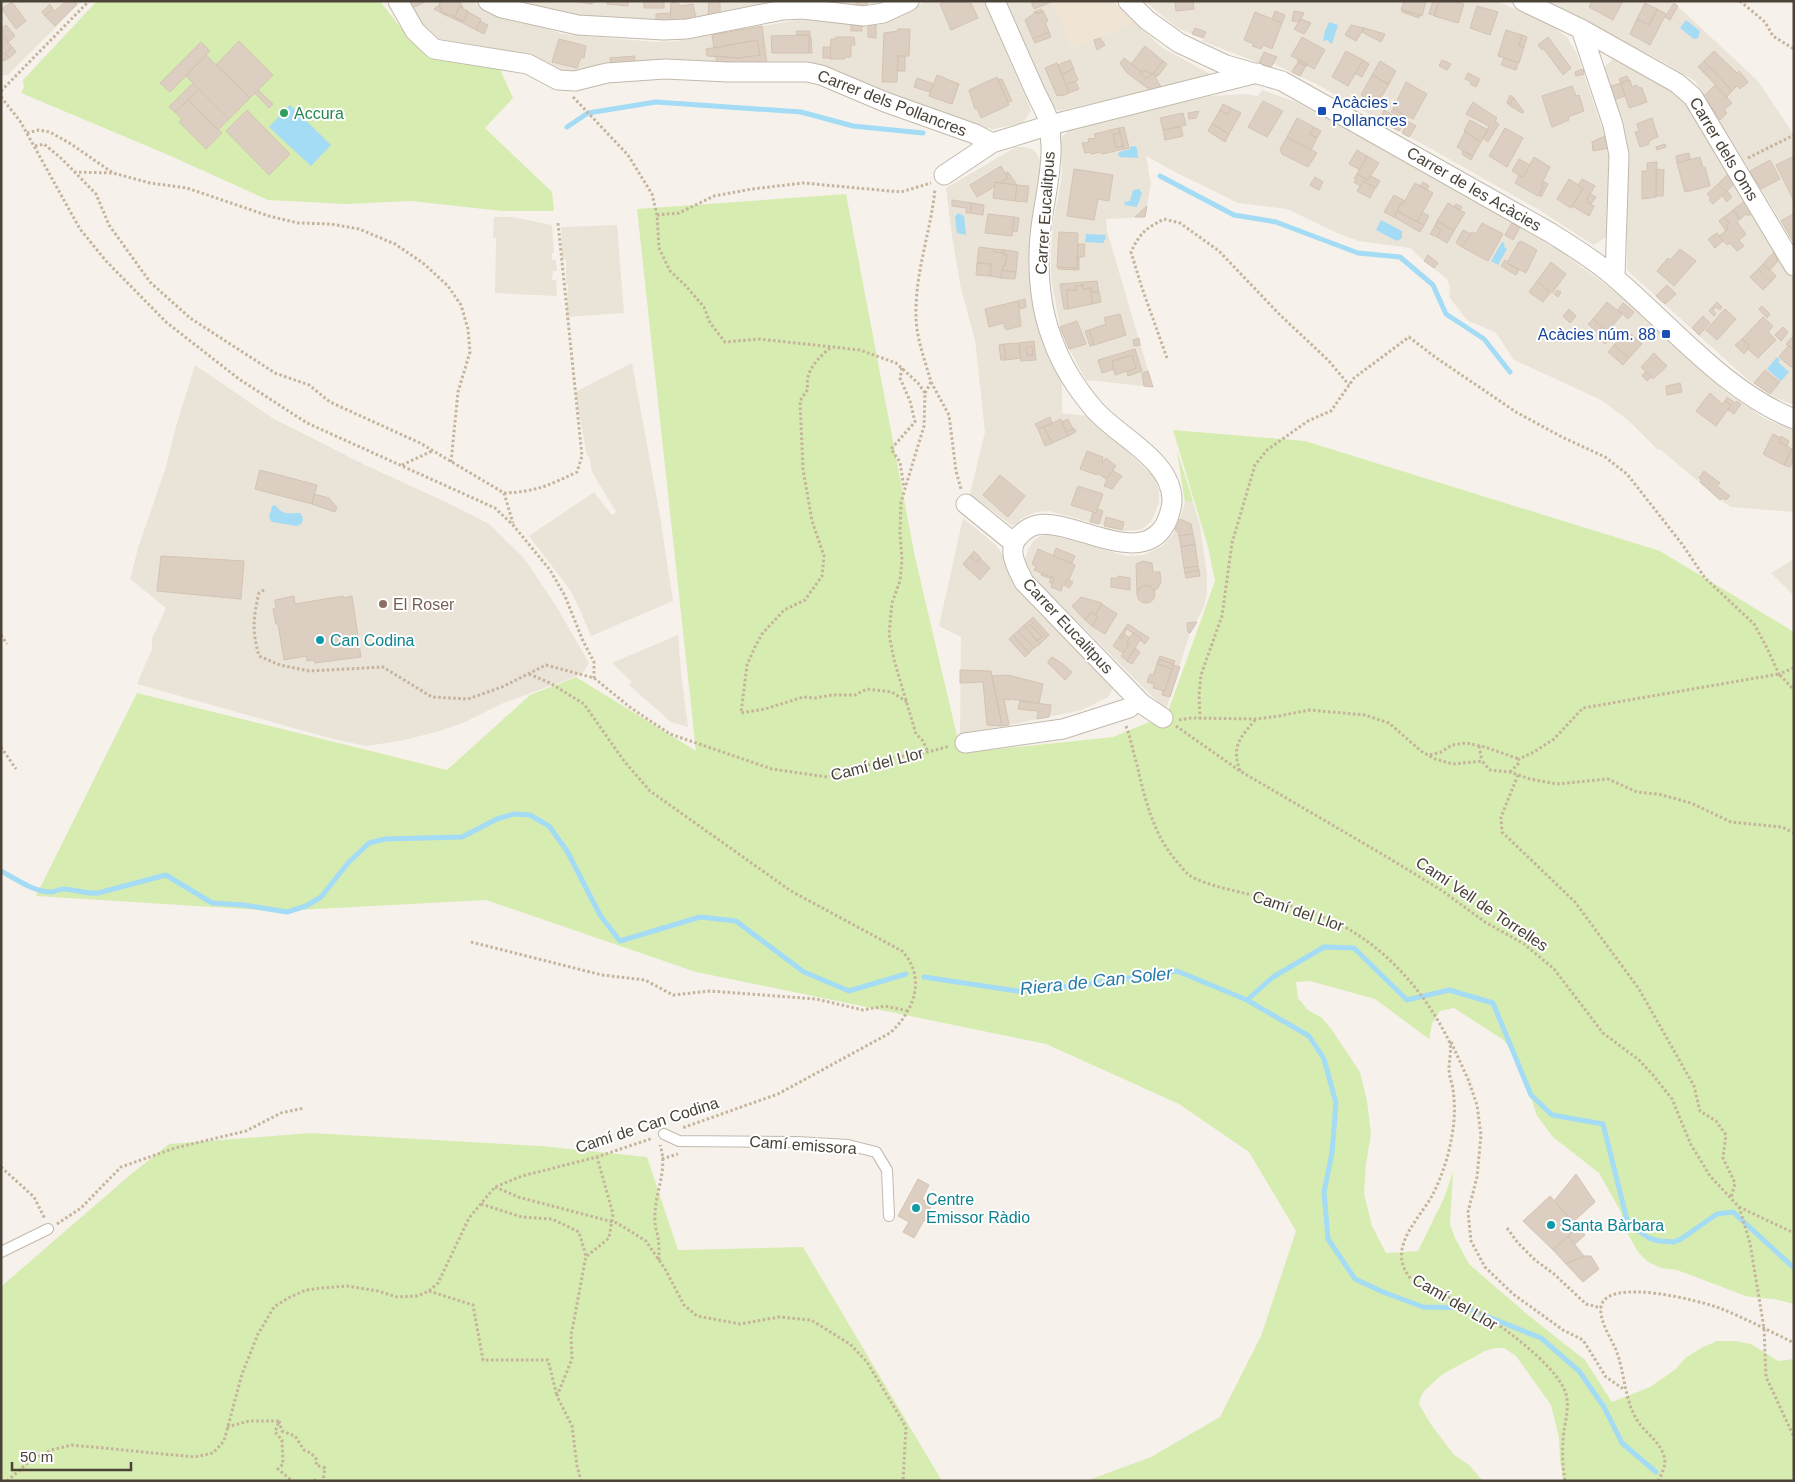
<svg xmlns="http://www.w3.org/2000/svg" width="1795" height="1482" viewBox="0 0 1795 1482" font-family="Helvetica,sans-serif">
<rect width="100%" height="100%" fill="#f6f2eb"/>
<path fill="#eae3d8" d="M1 1H82L8 75H1Z
M409 1H474L481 8 499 18 546 28 562 34 657 42 677 41 712 35 797 20H816L855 25 876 24 895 19 926 1H984L1031 110 1023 123 994 129 976 127 908 103 823 68 571 77 539 59 451 45 437 41 422 27Z
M517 1H783L696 19 659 21 580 16Z
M817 1H888L867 6Z
M1004 1H1113L1128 17 1163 48 1212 75 1059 111 1050 106Z
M1145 1H1497L1549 24 1567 37 1577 54 1605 136 1610 157 1609 236 1593 245 1541 211 1316 84 1274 64 1271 67 1259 63 1202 41 1203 38 1179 29 1172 24Z
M1546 1H1672L1758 81 1794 135V243L1695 81 1667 64Z
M1613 59 1680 95 1685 100 1794 280V405L1776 398 1748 380 1627 270V150L1625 133 1603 68Z
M1262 90 1296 102 1337 124 1520 227 1563 253 1621 296 1727 393 1764 418 1794 431V512L1731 507 1720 500 1660 449 1658 450 1628 420 1601 400 1514 360 1496 333 1467 320 1449 297 1450 287 1447 279 1424 261 1410 248 1359 241 1337 233 1287 209 1238 203 1173 171 1146 156 1151 183 1145 217 1106 219 1107 231 1153 387 1086 380 1069 349 1060 327 1051 278V250L1053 222 1061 182 1062 165 1060 145 1062 137 1069 130 1099 121 1211 96 1244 94 1258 96Z
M1016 147H1025L1032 149 1037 154 1041 162 1042 172 1036 210 1062 377V413L1090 416 1153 476 1159 490V503L1152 520 1145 527 1139 530 1124 531 1049 511 1036 512 1021 519 1017 524 1011 525 970 494 985 432 975 340 961 289 952 236 946 188Z
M494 217H513L552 225 554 253H552V260H556L557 271H553L552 280H556L557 296 495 293 496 238H493Z
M617 225 624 313 566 317 568 285 566 284V260L562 258 561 227Z
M632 363 659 510 673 601 591 636 576 601 570 590 529 536 594 492 612 515 616 512 592 472 589 456H587L575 392Z
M195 365 274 419 365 465 450 504 489 524 524 558 558 609 589 663 582 674 501 704 465 722 440 731 400 741 366 746 333 739 137 684 152 649V639L166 608 130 579 139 545 165 470 177 423Z
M1177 451 1200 525 1207 575V595L1203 609 1190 633 1166 710 1030 574 1026 566 1025 559 1029 548 1034 540 1041 536 1046 535H1053L1126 556 1144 555 1162 546 1172 536 1178 525 1185 502Z
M963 518 996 545 1003 555 1009 574 1016 586 1109 682 1112 690 1108 697 1082 710 960 735 961 637 939 626Z
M1794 559V596L1771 573Z
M678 635 681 672 688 727 671 722 628 684 632 682 612 663Z"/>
<path fill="#f0e5d4" d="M1051 1H1113L1134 23 1072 49Z"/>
<path fill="#d7ecb1" d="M97 1H380L406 35 426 52 499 67 513 98 485 128 552 192 554 211H502L411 201 346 204 268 200 166 154 21 93 24 87 23 80Z
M846 194 915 557 961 753 1113 737 1149 722 1162 728 1215 581 1208 547 1173 430 1305 441 1660 551 1794 632V1304L1774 1299 1759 1298 1746 1296 1677 1270 1661 1268 1648 1262 1638 1252 1623 1225 1621 1212 1599 1173 1553 1137 1537 1116 1519 1062 1512 1049 1502 1039 1454 1008 1440 1011 1432 1024 1429 1039 1375 999 1310 981 1296 982 1298 998 1308 1010 1322 1018 1332 1030 1360 1072 1367 1101 1371 1134 1366 1164 1364 1194 1372 1226 1386 1253 1418 1251 1444 1198 1453 1172 1450 1224 1455 1238 1469 1264 1528 1315 1585 1360 1612 1402 1650 1387 1676 1369 1685 1358 1703 1347 1717 1341H1735L1751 1344 1778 1361 1794 1359V1481H1563L1560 1459 1559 1438 1551 1405 1516 1356 1504 1348H1495L1485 1351 1443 1374 1425 1390 1421 1396 1419 1404 1430 1423 1454 1455 1469 1465 1483 1481H1086L1151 1457 1220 1417 1261 1336 1296 1231 1249 1152 1179 1104 1046 1044 696 972 486 900 278 911 36 896 137 693 447 770 530 695 576 677 696 751 637 209Z
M1177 451 1192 498 1193 501 1185 502Z
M311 1133 541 1146 647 1157 678 1250 803 1247 942 1481H1V1288L4 1284 130 1175 169 1144Z"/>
<path fill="#a4dbf5" d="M1686 20 1700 31 1698 38 1694 39 1680 28Z
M1329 22 1338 25 1332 44 1327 40 1323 41 1325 31Z
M290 105 331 145 311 166 269 127Z
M1135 146 1137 148 1138 158 1120 157 1118 155 1119 152 1130 149V147Z
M1139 189 1142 193 1137 207 1125 205 1124 202 1130 201 1133 190Z
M958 213 964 216 966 235 957 233 955 217Z
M1381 220 1402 231V238L1397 241 1376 230Z
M1086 234 1106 235 1105 240H1104V243L1085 242Z
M1502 242 1505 244 1504 247 1507 249 1498 265 1491 261Z
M1777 357 1780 360 1778 362 1789 372 1781 381 1767 369Z
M275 505C284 516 288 513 300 513L303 518 302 523 297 526 272 522C266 516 272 512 272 506Z"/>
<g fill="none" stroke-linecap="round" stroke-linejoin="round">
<path stroke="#a4dbf5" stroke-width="5" d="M567 127 588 113 656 102 801 112 853 126 923 133
M1160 176 1234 215 1276 222 1358 253 1400 257 1433 285 1446 314 1484 339 1510 372
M1 871C16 879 34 892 51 892 55 892 59 889 63 889 74 889 85 894 98 893L166 875 212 903 244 905 287 912 306 906 321 897 348 863 369 843 385 839 462 837 497 819 514 814 530 815 549 826 567 851 600 915 620 941 700 917 736 921 804 972 849 991 906 974
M924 977 1017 991 1082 985 1177 971 1247 1000 1309 1036 1324 1059 1336 1103 1332 1153 1324 1192 1328 1239 1355 1279 1383 1292 1423 1307 1466 1308 1541 1338 1579 1371 1604 1407 1622 1443 1656 1472
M1247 1000 1273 977 1324 947 1354 948 1407 1000 1449 990 1493 1003 1531 1095 1552 1115 1603 1124 1628 1224 1649 1238 1659 1241 1674 1242 1681 1239 1717 1214 1733 1212 1794 1268"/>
</g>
<path fill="#dccfc2" stroke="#d4c3b2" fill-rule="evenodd" d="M66 1H74L77 4 55 26 45 16 53 9 55 11Z
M409 1H425V2L412 8Z
M445 1H460L463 8 459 7 455 17 445 13 443 14 439 3Z
M572 1H593L592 4Z
M607 1H628V6L607 4Z
M644 1H664V8H644Z
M709 1H720V14L708 16Z
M856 1H867V6L856 5Z
M945 1H967L968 4 971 3 978 18 951 30 940 4Z
M1031 1H1051V2L1034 9Z
M1175 1H1193L1194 9 1176 11Z
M1404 1H1426L1422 16 1401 10Z
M1433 1H1439L1435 15 1429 14Z
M1439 1H1455L1464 4 1458 23 1434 16Z
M1592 1H1623L1613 20 1589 7Z
M12 2 26 21 16 29 2 9Z
M677 2 681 6 693 4 696 19 670 21 671 3Z
M1645 3 1657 9 1649 25 1637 19Z
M1674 3 1678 6 1670 20 1665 17Z
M50 4 53 9 45 16 42 12Z
M439 5 442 13 434 9Z
M1477 6 1498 12 1490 35 1470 28Z
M459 7 468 11 464 21 455 17Z
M1041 9 1043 12 1037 14 1036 12 1034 13V12Z
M1657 9 1666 14 1650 45 1630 34 1637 19 1649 25Z
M1403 10 1420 15 1419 18 1402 12Z
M1043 11 1048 21 1045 22 1049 32 1033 39 1025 20 1036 12 1037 14Z
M1275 11 1285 15 1282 23 1272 19Z
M1294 11 1304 13 1299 22 1292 21Z
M468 12 481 19 476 30 461 22V20L464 21Z
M1255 12 1282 23 1272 49 1263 45 1261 49 1252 46 1254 44 1244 40Z
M445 13 461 20V22L443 14Z
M671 13 670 21H656V14Z
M1301 19 1311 23 1304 34 1294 29Z
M480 21 488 25 484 34 476 30Z
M876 24V38L868 37V25Z
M6 25 15 36 8 42 1 33V29Z
M851 25H862V31H851Z
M1351 25 1364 28 1356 41 1345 35Z
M762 26 767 65 717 68 716 56 738 58 760 55 757 40 714 48 712 35Z
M1195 28 1206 32 1203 38 1192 34Z
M1364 28 1385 34 1381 42 1362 32Z
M898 29H910L909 56H898L897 82H882L884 33 898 31Z
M1506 30 1522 35 1519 46 1524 47 1519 63 1498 56Z
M796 31H810V38L809 35H797Z
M1049 32 1051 37 1035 43 1033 39Z
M809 35V53H772L771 36Z
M1522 35 1527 37 1524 47 1519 46Z
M4 37 12 47 5 53 9 58 4 61 1 58V39Z
M836 37H854L855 45H851V57H845V59H830L831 39H836Z
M1302 37 1325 50 1314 69 1306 64V63L1291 56Z
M1548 37 1571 68 1563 75 1544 49 1542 50 1538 45Z
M811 38 812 53H809V39Z
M1100 38 1105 45 1097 50 1094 40Z
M559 39 586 46 584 58 581 57 577 68 552 62Z
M757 40 760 55 738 58 707 56 706 49Z
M239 41 273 75 250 98 216 65Z
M201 42 210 51 170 92 160 83Z
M1145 46 1163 61 1152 75 1145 70 1143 73 1131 64Z
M12 47 16 52 9 58 5 53Z
M823 47H831L830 58H823Z
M1346 51 1363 60 1348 86 1332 77Z
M1714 51 1737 73 1739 71 1748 82 1740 89 1737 86 1732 91 1704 61Z
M1264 52 1277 57 1271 67 1259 63Z
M206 55 250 98 229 119 186 76Z
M635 56 634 65 612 69 610 58Z
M898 56H905V71H897Z
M1124 58 1141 71 1140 73 1147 79 1151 74 1153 73 1157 76 1155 77 1161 87 1150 90 1126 72 1120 63Z
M1504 58 1518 63 1516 70 1501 65Z
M1070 60 1074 69 1062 74 1058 65Z
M1297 60 1306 63V64L1308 66 1300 64Z
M1363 60 1369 64 1362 77 1355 73Z
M1442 60 1451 64 1447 70 1439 66Z
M1163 61 1167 64 1158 76 1153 73Z
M1380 61 1396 71 1389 84 1372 75Z
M1704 61 1709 66 1703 72 1698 67Z
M1298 62 1306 66 1300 76 1292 72Z
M1057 63 1069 93 1062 96 1061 95 1057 96 1045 68Z
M1709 66 1732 91 1727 97 1703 72Z
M1073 69 1078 80 1066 85 1062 74Z
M1583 69 1584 74 1576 76 1575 72Z
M1145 70 1151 74 1147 79 1140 73Z
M1468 73 1480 79 1476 87 1470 84 1471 82 1465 79Z
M937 75 959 84 952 104 929 96Z
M1372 75 1389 84 1377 104 1361 95Z
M1627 76 1629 80 1621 83 1619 79Z
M997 77 1009 105 981 118 977 108 975 109 969 90Z
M917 78 934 84 930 92 914 87Z
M1002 79 1012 101 1008 102 998 80Z
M1630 80 1632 87 1637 85 1638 87 1642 88 1647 102 1629 108 1621 83Z
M1075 81 1079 89 1069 93 1066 85Z
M1406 82 1427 94 1413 119 1393 109Z
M193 83 199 89 175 112 169 107Z
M1621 83 1625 96 1614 100 1609 87Z
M1715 85 1732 103 1724 110 1727 113 1720 120 1704 96Z
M1572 86 1576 96 1579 95 1584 111 1568 117 1569 120 1552 127 1542 96Z
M199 89 229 119 218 130 188 100Z
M258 90 273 104 269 108 255 93Z
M1510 95 1514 98 1509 104 1507 103Z
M1514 98 1524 112 1522 113 1509 105Z
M188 100 222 133 206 149 179 122 182 119 175 112Z
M1263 101 1283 111 1267 137 1248 127Z
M1473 102 1497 118 1495 121 1499 124 1488 142 1483 138 1489 126 1466 114Z
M1223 104 1231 108 1228 115 1220 110Z
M1231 108 1241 113 1229 134 1212 124 1220 110 1228 115Z
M1393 109 1403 114 1401 117 1391 112Z
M247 110 290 154 269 175 226 131Z
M1384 110 1404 122 1399 131 1379 120Z
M1199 111 1196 118 1189 119 1188 113Z
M1183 113 1186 125 1163 130 1160 118Z
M1297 118 1314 127 1310 134 1317 138 1311 150 1287 137Z
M1652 118 1658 137 1652 139V140L1648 142 1649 144 1640 147 1635 132 1639 131 1637 124Z
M1470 120 1488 130 1481 142 1464 131Z
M1409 122 1416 126 1409 137 1402 133Z
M1212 124 1229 134 1225 142 1208 131Z
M1124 127 1129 148 1124 149 1119 128Z
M1181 127 1183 136 1165 140 1163 130Z
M1314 127 1321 131 1317 138 1310 134Z
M1119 128 1120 133 1113 134 1116 148 1123 146 1124 149 1102 154 1101 152 1091 154 1090 152 1085 153 1082 143 1089 142 1088 139 1096 138 1094 134Z
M1505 128 1523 138 1507 167 1489 156Z
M1465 132 1481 142 1473 156 1457 147Z
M1120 133 1123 146 1116 148 1113 134Z
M1605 136 1609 148 1593 151 1592 142Z
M1287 137 1317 153 1308 167 1282 154 1280 149Z
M1665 144 1666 147 1657 150 1656 147Z
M1357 150 1367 156 1360 170 1349 164Z
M1463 151 1473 156 1471 160 1462 154Z
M1689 153 1690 159 1677 163 1676 156Z
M1367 156 1379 163 1368 180 1357 174Z
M1794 156V201L1776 165Z
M1534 157 1550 167 1541 185 1544 186 1538 196 1515 183 1519 175 1523 177Z
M1700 157 1703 168 1705 167 1710 186 1685 192 1677 163Z
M1519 159 1530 165 1523 177 1512 171Z
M1770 160 1780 179 1761 189 1750 171Z
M1657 162 1656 197 1642 199V171H1647V163Z
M1001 166 1008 178 1000 183 995 182 994 187 977 197 970 185Z
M1074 169 1113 175 1109 201 1098 199 1094 220 1067 216Z
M1656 169 1664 170 1663 196H1656Z
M1008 172 1017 185 1000 183 1008 178 1005 173Z
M1729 173 1735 183 1726 192 1718 184Z
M1357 174 1368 180 1371 176 1380 181 1376 188 1363 181 1360 186 1354 182 1356 179 1354 178Z
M1315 177 1323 182 1319 190 1310 185Z
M1569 179 1583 188 1571 208 1557 199Z
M1582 179 1595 186 1586 201 1594 206 1589 216 1572 206 1583 188 1578 185Z
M1363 181 1375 188 1370 198 1357 191Z
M1543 181 1548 184 1541 197 1539 195 1544 186 1541 185Z
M995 182 1017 185 1015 201 993 198Z
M1423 182 1429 186 1427 190 1420 186Z
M1415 183 1433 193 1417 222 1397 211 1401 203 1403 204Z
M1718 184 1726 192 1713 204 1709 200 1711 198 1707 194Z
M1017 185 1029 186 1027 202 1015 201Z
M1727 191 1732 197 1727 202 1722 196Z
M1590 194 1596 197 1591 204 1586 201Z
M1394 195 1405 201 1403 204 1401 203 1394 217 1384 212Z
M952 200 972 203 970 213H966V208L952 206Z
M1746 200 1753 213 1748 216 1746 214 1739 220V218L1733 210Z
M972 203 984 205 983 215 970 213Z
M1448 203 1465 213 1454 231 1437 221Z
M1456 204 1462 207 1460 210 1454 207Z
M1147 206 1145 217H1135Z
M1733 210 1739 218 1737 222 1746 234 1739 240 1744 246 1737 251 1730 243 1727 245 1719 236 1728 229 1726 226 1729 223 1724 217Z
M1397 211 1424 225 1420 232 1394 217Z
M1422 212 1429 216 1424 225 1417 222Z
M988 214 1014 217 1012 236 985 233Z
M1793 214 1794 215V243L1781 221Z
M1014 217 1019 218 1017 232 1012 231Z
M1724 217 1729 223 1726 226 1728 229 1726 231 1719 221Z
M1437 221 1454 231 1447 243 1437 237 1441 230 1435 226Z
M1482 223 1503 234 1488 261 1462 247 1472 232 1476 234Z
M1512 223 1520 227 1513 240 1505 235Z
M1435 226 1441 230 1437 237 1430 234Z
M1463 230 1471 234 1462 247 1456 243Z
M1059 232 1078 233 1077 268 1057 267Z
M1717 233 1723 241 1715 248 1708 239Z
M1521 241 1537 250 1526 273 1507 263 1518 243Z
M1078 244H1085L1084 257H1077Z
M979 247 994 249V252L1004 253V255H1007L1005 266H1003L1001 278 990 276 991 264 977 263Z
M994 249 1005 250 1004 253 994 252Z
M1680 249 1696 261 1674 286 1657 271 1668 258 1670 260Z
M1005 250 1018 252 1016 272 1002 270 1003 266H1005L1007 255H1004Z
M1774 252 1778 261 1770 270 1763 264Z
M1428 255 1438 263 1434 268 1424 261Z
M1077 257H1079V270L1058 269V267L1077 268Z
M1505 260 1508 262 1507 263 1519 270 1516 275 1501 266Z
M1551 262 1566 274 1552 293 1537 281Z
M977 263 991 264 990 276 976 275Z
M1763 264 1776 276 1771 282 1758 269Z
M1758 269 1771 282 1763 290 1750 277Z
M1002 270 1016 272 1015 279 1001 278Z
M1097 281 1099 292H1091V288L1083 289V285L1076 286V290H1067L1068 309H1064L1060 284Z
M1537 281 1550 293 1543 302 1529 292Z
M1083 285V289L1091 288 1092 304 1068 309 1067 290H1076V286Z
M1667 285 1676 294 1665 304 1656 296Z
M1557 290 1561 292 1558 297 1554 294Z
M1091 292H1099L1101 302 1092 304Z
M1025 299 1026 307 1020 309 1018 301Z
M1018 301 1021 326 1006 330 1003 323 989 327 985 309Z
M1607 302 1622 314 1608 332 1593 319Z
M1717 302 1722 307 1720 310 1716 307 1713 310 1716 314 1714 316 1709 311Z
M1623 303 1634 312 1628 319 1618 310Z
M1762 306 1770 314 1767 318 1759 309Z
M1569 309 1576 316 1570 323 1563 316Z
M1725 309 1736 319 1717 340 1706 330Z
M1120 314 1126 335 1094 345 1089 330 1106 324 1104 318Z
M1703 316 1710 323 1699 335 1692 328Z
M1763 317 1773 326 1768 332 1776 340 1758 358 1749 350 1748 348 1750 346 1742 339Z
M1593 319 1606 330 1602 336 1588 324Z
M1077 321 1086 344 1069 349 1060 327Z
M1783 327 1788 332 1781 341 1775 335Z
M1089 330 1094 345 1090 346 1085 331Z
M1627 331 1642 344 1629 358 1614 345Z
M1605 334 1610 338 1605 344 1601 340Z
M1794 335V350L1786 344Z
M1139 338 1140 345 1134 346 1133 340Z
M1742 339 1750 346 1744 354 1735 345Z
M1034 341 1036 360 1021 361 1019 343ZM1032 346 1033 355H1027L1026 347Z
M1019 343 1021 358 1006 360 1004 344Z
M1004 344 1006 360H1001L999 345Z
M1614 345 1629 358 1623 365 1608 352Z
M1789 345 1794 350V364L1791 367 1779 357Z
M1032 346 1033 355H1027L1026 347Z
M1135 349 1142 371 1128 376 1127 371 1136 368 1132 355 1112 361 1114 369 1102 373 1098 360Z
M1654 353 1667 366 1653 379 1641 367Z
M1132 355 1136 368 1115 375 1112 361Z
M1765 370 1780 382 1770 394 1754 383Z
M1148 371 1153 387 1144 386 1142 373Z
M1645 372 1651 377 1647 381 1642 376Z
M1680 383 1682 392 1667 395 1666 386Z
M1710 393 1722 404 1725 401 1731 405 1716 426 1696 411Z
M1727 397 1735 403 1737 401 1741 404 1734 414 1728 410 1731 405 1725 401Z
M1050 417 1052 423 1038 429 1035 424Z
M1061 419 1068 436 1052 443 1044 427Z
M1068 419 1073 429 1066 432 1062 422Z
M1044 427 1052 443 1045 446 1038 429Z
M1074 428 1076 432 1068 436 1066 432Z
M1773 434 1780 438 1779 442 1792 449 1784 465 1763 454Z
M1781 436 1789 441 1787 446 1779 442Z
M1792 449 1794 450V460L1790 467 1784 465Z
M1087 451 1103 457 1102 463 1106 458 1116 466 1106 479 1097 473V475L1080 469Z
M260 470 317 485 312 504 255 489Z
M1113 471 1122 476 1112 489 1104 486 1107 480 1106 479Z
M1704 471 1720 483 1717 486 1730 496 1726 500 1723 498 1720 500 1700 482 1702 480 1699 478Z
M1000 475 1025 496 1008 517 983 495Z
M1078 486 1103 494 1096 513 1071 505Z
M314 494 329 498 337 508 335 512 312 504Z
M1098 509 1103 511 1099 524 1090 522 1093 512 1096 513Z
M1106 517 1124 522 1122 530 1104 526Z
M1180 519 1191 524 1193 534 1179 536 1178 532 1175 530Z
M1193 534 1195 544 1181 547 1179 536Z
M1195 544 1198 566 1184 568 1181 547Z
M1056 548 1075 556 1072 563 1053 556Z
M1038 549 1075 565 1070 578 1066 583 1064 582 1061 591 1051 587 1054 578 1034 570 1036 566 1032 564Z
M974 551 981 558 976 562 970 556Z
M161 556 244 561 241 599 157 591Z
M970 556 976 562 980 558 990 568 980 580 963 564Z
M1143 561 1152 563 1153 572H1160L1161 582 1158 588 1154 591 1150 587 1145 586 1140 588 1137 593 1136 564Z
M1198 566 1199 570 1185 573 1184 568Z
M1199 570 1200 576 1186 578 1185 573Z
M1042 573 1054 578 1052 584 1049 582 1051 579 1041 575Z
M1118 576 1130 578V590L1111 587V578H1118Z
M1068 579 1073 582 1069 588 1064 585Z
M1137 594a9 9 0 1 1 18 0a9 9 0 1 1-18 0Z
M294 596 295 604 343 596 344 598 352 596 361 657 315 663 314 660 307 661 306 656 284 660 278 624H276L273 609 276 608 275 600Z
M1081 597 1102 603 1095 615 1092 612 1085 620 1072 606Z
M1102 604 1117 614 1105 634 1092 626 1098 617 1095 615Z
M1092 612 1098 617 1092 626 1085 620Z
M1033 617 1049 635 1047 637 1030 620Z
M1030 620 1047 637 1040 644 1037 641 1042 637 1030 624 1026 628 1024 625Z
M1197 622 1190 633 1188 632 1187 623Z
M1030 624 1042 637 1037 641 1026 628Z
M1128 624 1149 638 1145 644 1140 640 1141 638 1125 628Z
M1024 625 1040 644 1034 648 1018 631Z
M1125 628 1127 629 1121 639 1119 637Z
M1018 631 1034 648 1029 653 1013 635Z
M1133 633 1141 638 1127 661 1121 656 1129 644 1126 643Z
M1124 634 1130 638 1126 643 1129 644 1123 653 1113 646 1119 637 1121 639Z
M1013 635 1029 653 1025 657 1009 639Z
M1135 648 1140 652 1132 664 1127 661Z
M1160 656 1175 661 1172 669 1173 664 1159 659 1157 664Z
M1052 657 1063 664 1072 672 1065 680 1048 663V661Z
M1159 659 1173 664 1172 669 1158 664Z
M1157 664 1172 669 1165 691 1153 688 1154 684 1147 682 1150 674 1153 675Z
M1173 665 1180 667 1170 697 1162 695 1163 691H1165Z
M960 670 991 671 1002 726 987 725 983 682 960 683Z
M1008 675 1043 684 1039 703 1011 699 1010 700 1004 699 1009 725 1002 726 992 676Z
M1020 701 1051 705 1049 717 1037 719 1038 711 1018 709Z
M1576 1174 1595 1202 1573 1222 1554 1201Z
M918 1179 929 1185 922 1199 932 1205 928 1212 934 1215 930 1224 924 1220 914 1238 903 1232 909 1222 898 1216Z
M1550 1196 1578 1227 1553 1250 1523 1221Z
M1578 1227 1585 1235 1575 1244 1568 1237Z
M1568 1236 1584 1256 1566 1264 1553 1250Z
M1584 1256H1591L1599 1269 1583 1282 1566 1264Z"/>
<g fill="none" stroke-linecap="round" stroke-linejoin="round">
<defs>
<path id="lane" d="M664 1134 679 1141 797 1142 848 1145 876 1152 887 1170 889 1216
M1 1252 48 1229"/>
<path id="street" d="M398 1 415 31 434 49 528 64 558 80 575 81 607 73 665 69 728 72H807L821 75 885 102 975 134 992 143 1050 125 1257 73
M488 1 502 8 578 25 664 30 687 29 783 10 803 9 864 16 883 13 909 1
M995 1C1008 30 1021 59 1034 89 1039 100 1047 113 1050 125 1051 131 1050 139 1051 145 1052 176 1043 204 1040 236 1037 270 1040 309 1053 341 1062 366 1077 389 1094 409 1117 436 1172 460 1172 500 1172 508 1169 516 1166 523 1142 570 1073 518 1037 525 1031 526 1024 531 1020 535 1005 548 1017 568 1024 582L1142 704 1163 718
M1128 1 1147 20 1179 43 1226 65 1282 81 1551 233C1573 247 1595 260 1614 277 1671 325 1724 391 1794 419
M1523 1 1581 29 1677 83 1693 97 1794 266
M1581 29 1613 125 1619 155 1615 277
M944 175 992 143
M966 504 1014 543
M965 743 1063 729 1129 708 1138 700"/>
</defs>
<use href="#lane" stroke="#c2b9ac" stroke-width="12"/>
<use href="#street" stroke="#c2b9ac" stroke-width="21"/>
<path stroke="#c5b39c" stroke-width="3" stroke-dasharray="2.5 2.5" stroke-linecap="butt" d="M1740 1 1765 22 1773 36 1794 49
M1 91 89 1
M1 97 20 121 80 229 106 261 166 322 239 379 307 423 495 508 513 525 550 570 565 596 583 641 594 662V678
M573 97 628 155 652 194 657 215 659 248 670 271 685 285 704 307 710 323 725 342 759 339 860 350 896 363 918 383 925 393 924 426 901 502 900 533 902 560 900 581 892 603 889 634 894 660 916 734 923 741 928 752
M27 133 39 130 50 132 71 144 113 173 150 183 187 188 269 216 298 223 331 224 359 229 395 244 423 263 448 286 461 305 468 329 470 352 458 392 451 462
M35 146 44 144 62 159 96 194 109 225 150 282 190 318 275 373 309 385 330 402 420 443 504 493 513 523
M1748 158 1794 135
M74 172 112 173
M657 215 679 213 714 196 752 189 803 183 901 192 931 183
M830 348C818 358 804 372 808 389L800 401 803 469 812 521 824 556 822 576 805 600 784 610 762 634 755 647 747 665 741 713 765 709 803 697 815 698 832 695H855L867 689 892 692 907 702
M1167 358 1142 288 1131 252C1140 233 1145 229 1164 219L1180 223 1219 251 1280 315 1328 360 1349 385
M902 368 900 378 910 401 915 422 891 449 900 462 904 488
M931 382 949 415 956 471 961 489
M925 393 931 382C925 360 916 338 916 315 915 272 931 231 935 189
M402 465 432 451
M504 493C535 492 550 485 577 472L582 456 558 223
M264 590 259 593C253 618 252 631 259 656L280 665 309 671 383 667 432 697 468 699 502 687 546 665 594 678 631 708 670 734 772 769 827 777 892 758 928 752 950 746
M1 635 7 644
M529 674 550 683 584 704 624 761 650 791 791 891 902 951C927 978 914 1011 890 1033L778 1094 682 1128
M1200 719 1199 695 1201 675 1222 616 1232 543 1255 465 1267 450 1308 421 1331 411 1354 378 1409 337 1435 357 1516 412 1562 437 1605 457 1627 474 1682 544 1705 578 1754 624 1766 646 1779 674 1794 668
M1179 720 1191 718 1256 719 1279 716 1309 710 1365 715 1389 723 1421 751 1435 759 1453 764 1482 761 1490 770 1510 772 1530 779 1557 784 1608 779 1637 792 1658 794 1691 803 1731 822 1782 827 1794 833
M1126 726C1131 739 1133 752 1137 765 1145 800 1154 837 1179 864 1182 867 1185 872 1189 875 1205 886 1247 893 1268 899 1294 907 1326 916 1350 930 1392 955 1426 995 1448 1039 1453 1047 1449 1059 1449 1069 1449 1076 1452 1083 1453 1089 1455 1105 1455 1120 1452 1135 1449 1155 1442 1176 1433 1194 1421 1217 1390 1244 1406 1272 1417 1292 1449 1295 1468 1305 1495 1321 1557 1364 1566 1394 1570 1410 1564 1424 1563 1440 1562 1453 1563 1468 1565 1481
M1176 726 1240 771 1387 857 1441 890 1485 922 1524 944 1554 969 1603 1033 1639 1060 1653 1075 1672 1099 1691 1145 1701 1161 1710 1176 1739 1207 1750 1243 1764 1328 1766 1377 1794 1437
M1479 746 1482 761
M1 747 16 769
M1430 755 1441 752 1452 745 1466 743 1485 747 1519 759
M1240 771C1231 746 1240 738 1256 719
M1510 772 1519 763V759L1534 752 1554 739 1583 708 1779 674 1794 690
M1518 775 1501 817 1502 832 1575 902 1639 989 1694 1086 1700 1111 1716 1121 1726 1135 1723 1158 1735 1183 1731 1198
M471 942 602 975 645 980 673 995 710 991 816 999 863 1010 885 1006 908 1011
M1451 1042 1468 1079 1477 1105 1481 1135 1477 1177 1468 1212 1471 1241 1485 1267 1513 1294 1563 1330 1583 1340 1606 1377 1625 1390
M662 1159 678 1154
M1 1167 34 1197 45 1219
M495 1187 518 1197 617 1223 646 1241 665 1269 684 1305 697 1316 740 1324 779 1317 811 1320 850 1344 867 1362 906 1427 903 1481
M481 1204 522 1217 552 1219 579 1232 586 1256 571 1336 572 1359 557 1396 572 1426 577 1466 581 1481
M1739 1207 1794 1233
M57 1224 81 1208 121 1167 175 1148 246 1131 281 1113 304 1108
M1507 1228 1518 1243 1535 1260 1554 1274 1586 1304 1601 1308
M587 1256 609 1238 613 1214 597 1157
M659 1260C659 1252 659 1244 658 1237 657 1232 655 1227 655 1222 653 1195 669 1171 660 1145
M429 1291 473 1305 483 1360H548L557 1396
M279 1421 282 1431 295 1436 304 1450 311 1453 317 1460 316 1465 325 1468 323 1481
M227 1427 249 1421H279L275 1432 282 1440 283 1464 278 1469 292 1481
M7 1481 30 1461 51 1450 72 1445 195 1457 213 1453 224 1441 242 1374 258 1334 274 1307 288 1298 306 1290 322 1288 347 1286 378 1291 397 1297 417 1296 429 1291 438 1283 469 1218 495 1187 522 1176 597 1157 653 1138
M314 1481 316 1479 318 1481
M1658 1481C1662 1474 1667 1463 1664 1456 1659 1440 1645 1433 1637 1420 1624 1399 1625 1373 1616 1350 1611 1338 1599 1321 1601 1307 1606 1276 1702 1301 1722 1309 1746 1319 1770 1331 1794 1343"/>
<use href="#lane" stroke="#fff" stroke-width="10"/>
<use href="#street" stroke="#fff" stroke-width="19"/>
</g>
<g fill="#1a4fb4" stroke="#fff" stroke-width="2">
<rect x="1317" y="106" width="10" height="10" rx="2.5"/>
<rect x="1661" y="329" width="10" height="10" rx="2.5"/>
</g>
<circle fill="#2e9e5b" stroke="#fff" stroke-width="2" cx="284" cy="113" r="5"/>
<circle fill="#8d6e63" stroke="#fff" stroke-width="2" cx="383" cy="604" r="5"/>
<g fill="#0f9aa8" stroke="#fff" stroke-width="2">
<circle cx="320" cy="640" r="5"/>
<circle cx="916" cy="1208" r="5"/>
<circle cx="1551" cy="1225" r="5"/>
</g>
<g text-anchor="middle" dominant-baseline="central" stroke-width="4" stroke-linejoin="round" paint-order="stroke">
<g font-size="16" fill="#164399" stroke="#fff" text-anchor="start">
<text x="1332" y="102">Acàcies -<tspan x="1332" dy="18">Pollancres</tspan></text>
<text x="1656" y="334" text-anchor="end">Acàcies núm. 88</text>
</g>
<g font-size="16" fill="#4b4238" stroke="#fff">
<text transform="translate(892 103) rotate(21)">Carrer dels Pollancres</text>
<text transform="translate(1724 149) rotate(59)">Carrer dels Oms</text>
<text transform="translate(1474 189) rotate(30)">Carrer de les Acàcies</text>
<text transform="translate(1045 213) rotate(-86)">Carrer Eucalitpus</text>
<text transform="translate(1068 626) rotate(47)">Carrer Eucalitpus</text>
<text transform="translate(877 764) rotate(-14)">Camí del Llor</text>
<text transform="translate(1482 904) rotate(34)">Camí Vell de Torrelles</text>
<text transform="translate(1298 911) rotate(19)">Camí del Llor</text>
<text transform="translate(647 1125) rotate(-18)">Camí de Can Codina</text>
<text transform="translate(803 1145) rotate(4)">Camí emissora</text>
<text transform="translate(1455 1302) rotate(30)">Camí del Llor</text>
</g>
<g font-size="16" fill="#27864d" stroke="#fff" text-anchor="start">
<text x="294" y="113">Accura</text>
</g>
<g font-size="16" fill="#785e54" stroke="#fff" text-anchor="start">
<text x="393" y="604">El Roser</text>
</g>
<g font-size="16" fill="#0d838f" stroke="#fff" text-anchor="start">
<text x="330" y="640">Can Codina</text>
<text x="926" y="1199">Centre<tspan x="926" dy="18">Emissor Ràdio</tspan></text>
<text x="1561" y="1225">Santa Bàrbara</text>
</g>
<g font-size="18" font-style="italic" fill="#257aa5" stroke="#fff">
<text transform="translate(1096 981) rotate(-6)">Riera de Can Soler</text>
</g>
</g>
<rect width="1795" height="1482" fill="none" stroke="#4b4238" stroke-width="5"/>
<path d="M12 1462v8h119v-8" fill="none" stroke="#4b4238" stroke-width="2.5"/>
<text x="20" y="1462" font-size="15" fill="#4b4238" stroke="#ffffff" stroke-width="4" paint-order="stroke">50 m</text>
</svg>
